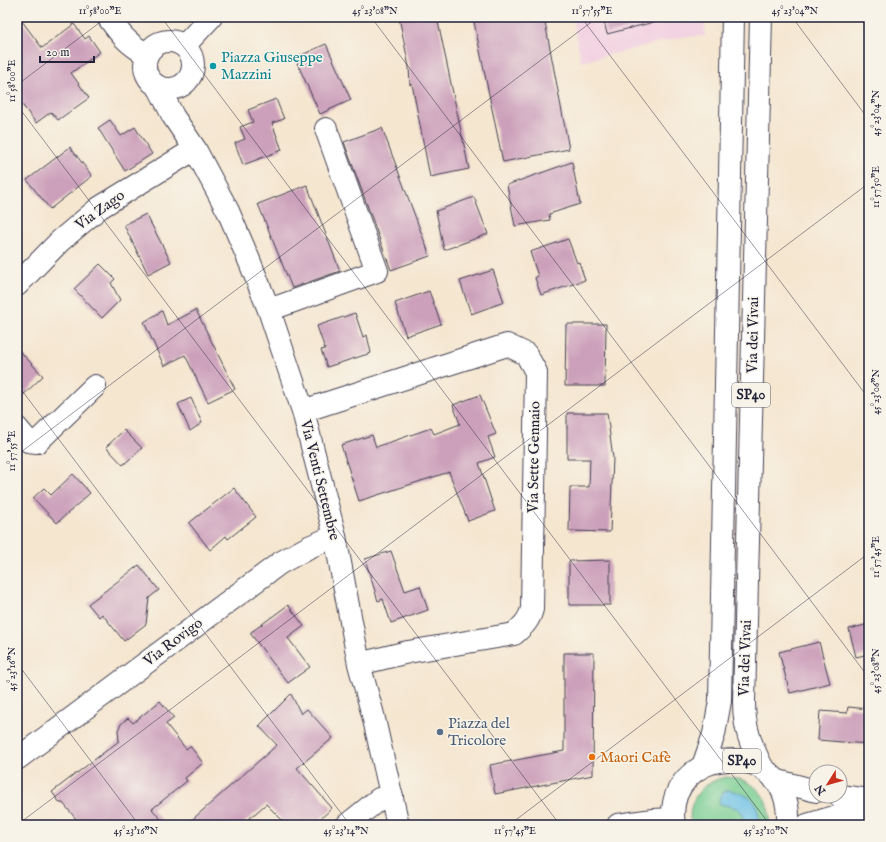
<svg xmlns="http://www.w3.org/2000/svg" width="886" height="842" viewBox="0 0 886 842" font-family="'IM FELL English',serif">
<rect width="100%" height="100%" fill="#f7f3e8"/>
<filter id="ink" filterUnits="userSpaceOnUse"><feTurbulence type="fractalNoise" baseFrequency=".025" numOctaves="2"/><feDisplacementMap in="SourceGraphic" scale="8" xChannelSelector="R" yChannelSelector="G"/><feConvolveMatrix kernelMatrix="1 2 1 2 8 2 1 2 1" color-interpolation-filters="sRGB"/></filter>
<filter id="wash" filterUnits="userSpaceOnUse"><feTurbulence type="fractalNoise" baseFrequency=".012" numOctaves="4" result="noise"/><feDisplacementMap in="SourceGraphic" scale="16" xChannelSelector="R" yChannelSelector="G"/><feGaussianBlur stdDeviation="0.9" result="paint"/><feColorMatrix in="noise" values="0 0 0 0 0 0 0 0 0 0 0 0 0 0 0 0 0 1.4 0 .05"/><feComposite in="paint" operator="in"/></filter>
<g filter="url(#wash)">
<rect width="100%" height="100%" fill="#f5e6d0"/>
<path fill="#f2cfe1" d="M572 17H705V36L681 37 581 62Z"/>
<path fill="#76cc91" stroke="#4c7766" d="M726 777C754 778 772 797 769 825H691C686 800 703 781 726 777Z"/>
<path fill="#6ac1e7" stroke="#467291" d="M729 790C749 795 759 799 759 822L756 825H739L743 819C744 806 729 807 720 804 718 797 721 792 729 790Z"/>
<g id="blocks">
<path fill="#cca0bb" d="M17 17H19L42 48 74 24 85 39 89 36 100 52 71 73 89 98 58 120 51 112 36 123 17 98Z
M399 17H437L469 169 430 177 412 84 410 85 409 67Z
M473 17H544L569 149 503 162Z
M603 17H653L654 22 607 34Z
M326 44 351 100 320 114 295 58Z
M276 99 284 119 272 123 282 150 243 165 235 143 245 139 240 127 253 122 248 110Z
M110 120 121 136 135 127 152 154 125 171 98 128Z
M382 128 430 256 391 270 344 142Z
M70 147 92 176 50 209 27 180Z
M572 162 580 204 549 214 550 220 515 226 507 185Z
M307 185 340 271 292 288 258 204Z
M474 197 488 234 444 250 436 211Z
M146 214 171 262 148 274 124 225Z
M568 239 577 263 579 262 585 280 541 295 535 278 538 276 530 252Z
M100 264 115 279 111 283 120 300 102 318 74 289Z
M493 270 504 302 471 314 460 281Z
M429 291 441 324 406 336 395 303Z
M196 310 235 389 208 402 185 355 164 366 144 322 162 311 167 325Z
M355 313 363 337 367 335 371 353 327 367 321 350 325 349 317 326Z
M566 324H606L605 386H565Z
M17 348 43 376 17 401Z
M480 395 496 434 488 437 495 457 479 463 495 511 468 521 449 472 359 501 341 445 372 435 376 447 431 428 434 434 460 424 453 405Z
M191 398 202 423 190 431 178 404Z
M567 413H607L613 458 610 532 569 531 570 487H589L590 459H567Z
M124 430 142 448 123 465 106 447Z
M73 474 90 493 57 523 33 498 44 488 51 495Z
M234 488 256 517 228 539 226 536 210 550 189 523Z
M391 551 405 591 420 586 428 610 391 623 383 599 378 601 365 559Z
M610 560V605H569V561Z
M139 565 159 590 149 598 146 624 124 641 102 614 99 617 88 604Z
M288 605 304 626 288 638 310 667 288 683 250 633Z
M869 624V654L856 657 849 629Z
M819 642 830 683 790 693 779 652Z
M564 653H594L593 775 495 794 490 765 564 751Z
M291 694 301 714 307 709 333 738 297 768 332 808 314 825H287L266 804 242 825H186L277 745 259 726Z
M160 701 174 718 166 724 186 749 190 746 203 763 185 778 187 781 152 809 166 825H81L63 803H60L52 792 119 741 118 730 121 724 128 718 133 723Z
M848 707 869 709 867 744 818 740 820 711 847 713Z"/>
</g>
</g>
<g filter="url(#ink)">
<use href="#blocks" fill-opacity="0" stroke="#423f51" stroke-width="1"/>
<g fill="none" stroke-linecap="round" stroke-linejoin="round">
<defs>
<path id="minor" d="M195 149 228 211 249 260 269 310 303 411 335 536 359 664 373 715 398 825
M269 310 377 271 326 129
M303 411 507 345 526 354 536 372 532 609C529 621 523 626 514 634L408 652 359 664
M17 428 28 441 37 442 95 386
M17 759 280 563 309 547 335 536
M775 780 816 791
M840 796 869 800
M347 825 379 799 392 796
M618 825 653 820 673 819
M807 825 844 814 869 812"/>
<path id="tertiary" d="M108 17C120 34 128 44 146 54
M145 65a24 24 0 1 1 48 0a24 24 0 1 1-48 0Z
M184 46 211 17
M159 88 173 116 195 149
M17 285 60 241 99 208 195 149"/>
<path id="primary" d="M761 17 744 702C744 729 751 745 763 769
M703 766 714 734 720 701 733 17
M674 825C661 745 793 732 788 825"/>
</defs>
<use href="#minor" stroke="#423f51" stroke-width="24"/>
<use href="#tertiary" stroke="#423f51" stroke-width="24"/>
<use href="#primary" stroke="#423f51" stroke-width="24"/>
<use href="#minor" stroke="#fff" stroke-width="22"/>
<use href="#tertiary" stroke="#fff" stroke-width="22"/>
<use href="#primary" stroke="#fff" stroke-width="22"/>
</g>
</g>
<path fill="none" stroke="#22223b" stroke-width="1" stroke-opacity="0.45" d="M161 17 770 825M371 17 869 678M581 17 869 399M792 17 869 120M17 85 107 17M17 105 560 825M17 384 350 825M17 455 598 17M17 663 139 825M17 825 869 183M509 825 869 553"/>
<circle fill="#0f9aa8" stroke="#f7f3e8" stroke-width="1.5" cx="213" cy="66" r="4"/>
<circle fill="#5c6f8a" stroke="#f7f3e8" stroke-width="1.5" cx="440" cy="732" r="4"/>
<circle fill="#e8710a" stroke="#f7f3e8" stroke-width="1.5" cx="592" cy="757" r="4"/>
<g text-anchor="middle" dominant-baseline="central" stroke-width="3" stroke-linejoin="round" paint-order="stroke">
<g fill="#f7f3e8" stroke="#62616f" stroke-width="1">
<rect x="732" y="383" width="38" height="24" rx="3"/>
<rect x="723" y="749" width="38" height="24" rx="3"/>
</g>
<g font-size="14" font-weight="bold" fill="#22223b">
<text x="751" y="395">SP40</text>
<text x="742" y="761">SP40</text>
</g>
<g font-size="15" fill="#0d838f" stroke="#f7f3e8" text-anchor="start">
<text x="221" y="57">Piazza Giuseppe<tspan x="221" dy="17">Mazzini</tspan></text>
</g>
<g font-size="15" fill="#22223b" stroke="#f7f3e8">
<text transform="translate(100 210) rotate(-36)">Via Zago</text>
<text transform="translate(753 335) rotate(-89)">Via dei Vivai</text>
<text transform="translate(534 457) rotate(-89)">Via Sette Gennaio</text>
<text transform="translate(320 480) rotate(76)">Via Venti Settembre</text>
<text transform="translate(173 642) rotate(-37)">Via Rovigo</text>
<text transform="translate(745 658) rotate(-88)">Via dei Vivai</text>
</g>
<g font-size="15" fill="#4e5e75" stroke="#f7f3e8" text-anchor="start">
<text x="448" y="723">Piazza del<tspan x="448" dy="17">Tricolore</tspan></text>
</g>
<g font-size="15" fill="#c56008" stroke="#f7f3e8" text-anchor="start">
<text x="600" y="757">Maori Cafè</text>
</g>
</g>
<rect width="886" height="842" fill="none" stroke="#f7f3e8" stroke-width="44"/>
<g transform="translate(828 784) rotate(233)"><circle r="19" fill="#f7f3e8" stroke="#a29fa3"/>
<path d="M0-3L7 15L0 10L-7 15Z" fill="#c8321e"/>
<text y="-6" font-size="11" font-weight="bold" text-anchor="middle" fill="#22223b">N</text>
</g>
<path d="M40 56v6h54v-6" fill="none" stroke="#22223b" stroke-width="2"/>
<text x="46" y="56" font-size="12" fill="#22223b" stroke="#f7f3e8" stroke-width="3" paint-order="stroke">20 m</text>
<rect x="22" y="22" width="842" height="798" fill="none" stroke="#22223b" stroke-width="1.5"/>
<g font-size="10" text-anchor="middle" fill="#22223b">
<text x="100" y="14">11°58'00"E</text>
<text x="375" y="14">45°23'08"N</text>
<text x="592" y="14">11°57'55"E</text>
<text x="795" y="14">45°23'04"N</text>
<text transform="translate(11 81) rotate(-90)" y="4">11°58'00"E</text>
<text transform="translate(875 113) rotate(-90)" y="4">45°23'04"N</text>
<text transform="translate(875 187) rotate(-90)" y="4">11°57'50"E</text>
<text transform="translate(875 392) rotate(-90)" y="4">45°23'06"N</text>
<text transform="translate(11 451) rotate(-90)" y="4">11°57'55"E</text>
<text transform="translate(875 557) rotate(-90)" y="4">11°57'45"E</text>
<text transform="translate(11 669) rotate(-90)" y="4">45°23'16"N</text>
<text transform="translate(875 671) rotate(-90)" y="4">45°23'08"N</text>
<text x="136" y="834">45°23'16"N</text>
<text x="346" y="834">45°23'14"N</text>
<text x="515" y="834">11°57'45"E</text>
<text x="766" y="834">45°23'10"N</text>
</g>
</svg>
